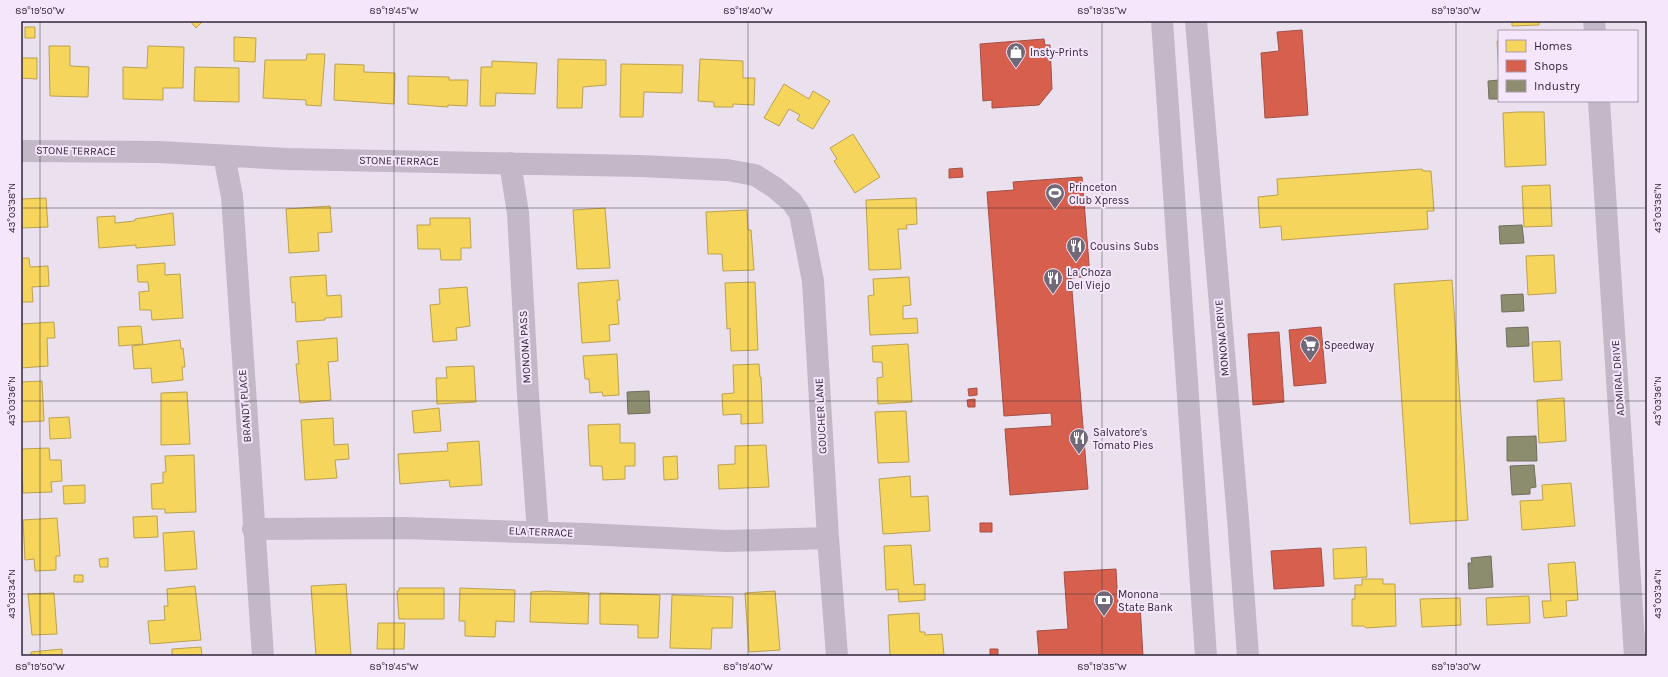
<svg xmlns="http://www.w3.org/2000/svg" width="1668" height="677" viewBox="0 0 1668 677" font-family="Karla,sans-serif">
<rect width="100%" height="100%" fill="#eae0ee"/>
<path fill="#f6d55c" stroke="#bba151" d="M190 21H203L196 28Z
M1512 21H1539V25L1512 26Z
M25 27H35V38H25Z
M234 37 256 38 255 62 234 61Z
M1497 41H1499V76Z
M49 46H70V66L89 67 88 97 50 96Z
M148 46 184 47 183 88H163V100L123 99V67L147 68Z
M307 54H325L321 106 306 105V100L263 98 265 60H306Z
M21 58H37V79L21 78Z
M558 59 606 60V85L583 87 582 108H557Z
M700 59 743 61V78H755L754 105 733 104V107H714V102L698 101Z
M492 61 537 63 535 94 496 93 495 106H480L481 67H492Z
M335 64 364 65V72L395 73 394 104 334 100Z
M621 64 683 65 682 93 644 92 643 117H620Z
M195 67 239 68V102L194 101Z
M408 76 449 77V80H468L467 106 448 105V107L408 104Z
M784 84 809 99 813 91 830 101 813 129 797 120 800 115 789 109 779 126 764 118Z
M1518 112H1544L1546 165 1505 167 1503 113Z
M853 134 880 177 855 193 834 161 837 159 830 148Z
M1422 169 1423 171H1431L1434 211H1427L1428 229 1282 240 1281 226 1260 228 1258 197 1278 195 1277 179Z
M1550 185 1552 226 1524 227 1522 186Z
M46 198 48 227 21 228V199Z
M916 198 917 224 906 225 907 229H898L901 269 869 270 866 200Z
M330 206 332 232 318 233 319 251 289 253 286 209Z
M605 208 610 268 577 269 573 210Z
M747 210 748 230H751L754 270 723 271 722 254H708L706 212Z
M173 213 175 245 136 248V245L99 248 97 217 115 216V223L135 221V219Z
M430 218H470L471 248H461V260H441L440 249H418L417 225H430Z
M1554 255 1556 293 1528 295 1526 256Z
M21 258H29L30 267 48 266 49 286 32 287 33 302H21Z
M165 263V275L180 274 183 318 152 320 151 310H140L139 292 149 291 148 282H138L137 265Z
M326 275 327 296 341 295 342 317 325 318V320L296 322 295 302 292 303 290 277Z
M909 277 911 305 903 306V319L917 318 918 333 870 335 868 296 874 295 873 279Z
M618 280 620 300H617L619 324 609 325 610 341 582 343 578 283Z
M1452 280 1468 520 1410 524 1394 284Z
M755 282 758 350 731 351 730 328 727 329 725 283Z
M467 287 470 326 456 328 457 340 433 342 430 305 440 304 439 289Z
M54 322 55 338H47L48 366 21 368V324Z
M141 326 143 344 119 346 118 327Z
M337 338 338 361 328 362 331 400 300 403 296 364H299L297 341Z
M180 340 181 349 183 348 185 367H182L183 380 152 383 151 368 134 369 132 346Z
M1560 341 1562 380 1534 382 1532 342Z
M908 344 912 402 878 404 877 378 883 377 882 362H873L872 346Z
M617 354 619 395 603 396 602 392 590 393 589 379H585L583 356Z
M759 364 760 377H761L763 423 741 424V414L723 415 722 394 734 393 733 365Z
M474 366 476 402 437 404 436 378H447L446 367Z
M42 381 44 421 21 422V382Z
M187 392 190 444 161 445V393Z
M1564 398 1566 441 1539 443 1537 400Z
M439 408 441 431 414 433 412 411Z
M906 411 909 462 878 463 875 412Z
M69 417 71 438 50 439 49 418Z
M333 418 334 445 348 444 349 459 335 460 337 478 305 480 301 420Z
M620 424V443H635V466H625V479L603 480 602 466H590L588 425Z
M479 441 482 485 450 487 449 480 400 484 398 454 448 451 447 443Z
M766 445 769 487 719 489 718 465 735 464V446Z
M49 448 50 460H61L62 481 51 482 52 492 23 493 21 449Z
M194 455 196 512 165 513V509H152L151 484 163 483V472H166L165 456Z
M677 456 678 479 664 480 663 457Z
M910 476 911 497 928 496 930 531 883 534 879 479Z
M1571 483 1575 526 1522 530 1520 501 1543 500 1542 485Z
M85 485V503L64 504 63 486Z
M157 516 158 537 134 538 133 517Z
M57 518 60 556H56V570L35 571 34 559 25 560 23 520Z
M194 531 197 569 165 571 163 533Z
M911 545 914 585 925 584V600L899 602 898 589 886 590 884 546Z
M1366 547 1367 577 1334 579 1333 549Z
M108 558V567H100L99 559Z
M1575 562 1578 600 1566 601 1567 616 1544 618 1542 601H1551L1548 564Z
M74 575H83V582H74Z
M1362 579H1383V584H1395L1396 626 1366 628 1364 626H1352V599H1355V585H1362Z
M346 584 351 656H316L311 586Z
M195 586 201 640 150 644 148 621 165 620 164 606H168L167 589Z
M399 588H444V619H399L397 591H399Z
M460 588 515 590 514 622 496 621 495 637 465 636V621H459Z
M545 591 589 593 588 624 530 622 531 592Z
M775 591 780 650 749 652 745 593Z
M54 593 57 634 32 635 28 594Z
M600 593 660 595 658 638H638V625L600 624Z
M672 595 733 597 732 628H712L711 649 670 648Z
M1529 596 1530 623 1487 625 1486 598Z
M1460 598 1461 625 1422 627 1420 599Z
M919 613 920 632H925V635L942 634 944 655 890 656 888 615Z
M378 623H405L404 649H377Z
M201 647 202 656H172V649Z
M62 649V656H31V652Z"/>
<path fill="#d6604d" stroke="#a44f47" d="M1302 30 1308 115 1265 118 1261 53 1279 51 1277 32Z
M1044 39 1045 45H1050L1052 89 1039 105 992 108V100L983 101 980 44Z
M962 168 963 177 949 178V169Z
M1082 177 1090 276 1071 278 1088 489 1010 495 1005 429 1052 426 1051 413 1004 416 987 192 1014 190 1013 182Z
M1321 327 1326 383 1294 386 1289 330Z
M1279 332 1284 402 1253 405 1248 334Z
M977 388V395L969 396 968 389Z
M975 399V407H968L967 400Z
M980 523H992V532H980Z
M1321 548 1324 586 1274 589 1271 551Z
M1116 569 1118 606 1140 604 1143 656H1039L1037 631 1068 629 1064 572Z
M990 649H998V656H990Z"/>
<path fill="#8c8c6e" stroke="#706e5e" d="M1499 80V99H1489L1488 81Z
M1522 225 1524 243 1500 244 1499 226Z
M1523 294 1524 311 1502 312 1501 295Z
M1528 327 1529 346 1507 347 1506 328Z
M649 391 650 413 628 414 627 392Z
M1536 436 1537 461H1507V437Z
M1534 465 1536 487 1530 488V494L1512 495 1510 466Z
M1491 556 1493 587 1469 589 1468 563H1472L1471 558Z"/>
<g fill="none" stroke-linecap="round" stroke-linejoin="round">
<path stroke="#c2b8c7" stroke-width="22" d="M1162 21 1206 656
M1196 21 1238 519 1248 656
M1594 21 1595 31
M1599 101 1635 656
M21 151 159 152 287 159 640 166 727 170 755 175 774 187 792 202 800 214 813 281 828 538 837 656
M224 156 232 196 263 656
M510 163 518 213 528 394 538 532
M253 529 403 528 586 534 727 541 828 538"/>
</g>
<path fill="none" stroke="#302738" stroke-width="1" stroke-opacity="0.45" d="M40 21V656M394 21V656M748 21V656M1102 21V656M1456 21V656M21 208H1647M21 401H1647M21 594H1647"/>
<defs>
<symbol id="shop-pin" viewBox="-11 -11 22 30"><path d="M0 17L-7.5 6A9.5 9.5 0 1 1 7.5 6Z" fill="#716878" stroke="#f6e6fb"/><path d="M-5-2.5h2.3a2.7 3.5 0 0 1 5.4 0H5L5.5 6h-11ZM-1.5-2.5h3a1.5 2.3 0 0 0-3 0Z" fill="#fff"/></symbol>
<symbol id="stadium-pin" viewBox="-11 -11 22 30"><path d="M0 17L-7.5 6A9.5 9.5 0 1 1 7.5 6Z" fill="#716878" stroke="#f6e6fb"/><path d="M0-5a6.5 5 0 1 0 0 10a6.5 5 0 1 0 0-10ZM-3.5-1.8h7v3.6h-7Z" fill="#fff"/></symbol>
<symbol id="restaurant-pin" viewBox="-11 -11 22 30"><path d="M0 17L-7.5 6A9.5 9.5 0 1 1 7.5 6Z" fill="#716878" stroke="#f6e6fb"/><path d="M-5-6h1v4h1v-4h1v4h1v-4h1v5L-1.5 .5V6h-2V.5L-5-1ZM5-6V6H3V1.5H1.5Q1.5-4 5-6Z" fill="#fff"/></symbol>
<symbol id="supermarket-pin" viewBox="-11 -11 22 30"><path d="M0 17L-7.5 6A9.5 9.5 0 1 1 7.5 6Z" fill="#716878" stroke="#f6e6fb"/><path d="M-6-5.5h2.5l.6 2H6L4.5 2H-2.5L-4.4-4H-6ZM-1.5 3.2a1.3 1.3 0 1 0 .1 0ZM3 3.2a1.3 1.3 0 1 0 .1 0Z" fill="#fff"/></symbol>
<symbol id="bank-pin" viewBox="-11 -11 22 30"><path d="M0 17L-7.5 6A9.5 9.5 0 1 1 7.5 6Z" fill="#716878" stroke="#f6e6fb"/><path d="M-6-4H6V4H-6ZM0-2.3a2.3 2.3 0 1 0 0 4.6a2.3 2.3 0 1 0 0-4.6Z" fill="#fff"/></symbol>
</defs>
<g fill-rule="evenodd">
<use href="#shop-pin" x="1005" y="41" width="22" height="30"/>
<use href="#stadium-pin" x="1044" y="182" width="22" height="30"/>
<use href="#restaurant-pin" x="1065" y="235" width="22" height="30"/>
<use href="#restaurant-pin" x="1042" y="267" width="22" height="30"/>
<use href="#supermarket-pin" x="1299" y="334" width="22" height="30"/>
<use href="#restaurant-pin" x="1068" y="427" width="22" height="30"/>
<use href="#bank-pin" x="1093" y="589" width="22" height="30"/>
</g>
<g text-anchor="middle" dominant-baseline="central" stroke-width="4" stroke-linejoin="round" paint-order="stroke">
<g font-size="11" fill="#302738" stroke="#f6e6fb" text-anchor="start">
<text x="1030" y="52">Insty-Prints</text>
<text x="1069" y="187">Princeton<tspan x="1069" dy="13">Club Xpress</tspan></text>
<text x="1090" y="246">Cousins Subs</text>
<text x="1067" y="272">La Choza<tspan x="1067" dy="13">Del Viejo</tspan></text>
<text x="1324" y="345">Speedway</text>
<text x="1093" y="432">Salvatore's<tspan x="1093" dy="13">Tomato Pies</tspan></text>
<text x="1118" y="594">Monona<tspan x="1118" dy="13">State Bank</tspan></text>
</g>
<g font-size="11" fill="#302738" stroke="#f6e6fb">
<text transform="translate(76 151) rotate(1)">STONE TERRACE</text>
<text transform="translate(399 161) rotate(1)">STONE TERRACE</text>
<text transform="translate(1222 338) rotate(-95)">MONONA DRIVE</text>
<text transform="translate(525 347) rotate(-93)">MONONA PASS</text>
<text transform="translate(1618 378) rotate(-94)">ADMIRAL DRIVE</text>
<text transform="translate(245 406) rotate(-94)">BRANDT PLACE</text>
<text transform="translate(821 416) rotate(-93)">GOUCHER LANE</text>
<text transform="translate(541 532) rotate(2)">ELA TERRACE</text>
</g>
</g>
<rect width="1668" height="677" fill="none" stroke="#f6e6fb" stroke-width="44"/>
<rect x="1498" y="30" width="140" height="72" fill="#f6e6fb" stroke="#a79aad"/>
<rect x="1506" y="40" width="20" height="12" fill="#f6d55c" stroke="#a79aad"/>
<text x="1534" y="50" font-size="12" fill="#302738">Homes</text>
<rect x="1506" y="60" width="20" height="12" fill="#d6604d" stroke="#a79aad"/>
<text x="1534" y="70" font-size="12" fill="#302738">Shops</text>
<rect x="1506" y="80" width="20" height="12" fill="#8c8c6e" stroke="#a79aad"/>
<text x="1534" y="90" font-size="12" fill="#302738">Industry</text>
<rect x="22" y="22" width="1624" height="633" fill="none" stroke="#302738" stroke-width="1.5"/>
<g font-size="10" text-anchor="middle" fill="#302738">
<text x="40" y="14">89°19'50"W</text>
<text x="394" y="14">89°19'45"W</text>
<text x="748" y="14">89°19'40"W</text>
<text x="1102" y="14">89°19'35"W</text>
<text x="1456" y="14">89°19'30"W</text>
<text transform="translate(11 208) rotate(-90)" y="4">43°03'38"N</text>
<text transform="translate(1657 208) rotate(-90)" y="4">43°03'38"N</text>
<text transform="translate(11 401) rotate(-90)" y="4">43°03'36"N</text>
<text transform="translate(1657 401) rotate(-90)" y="4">43°03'36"N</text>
<text transform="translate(11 594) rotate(-90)" y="4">43°03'34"N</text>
<text transform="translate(1657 594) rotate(-90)" y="4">43°03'34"N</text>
<text x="40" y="670">89°19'50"W</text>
<text x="394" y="670">89°19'45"W</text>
<text x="748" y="670">89°19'40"W</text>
<text x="1102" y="670">89°19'35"W</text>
<text x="1456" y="670">89°19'30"W</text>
</g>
</svg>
